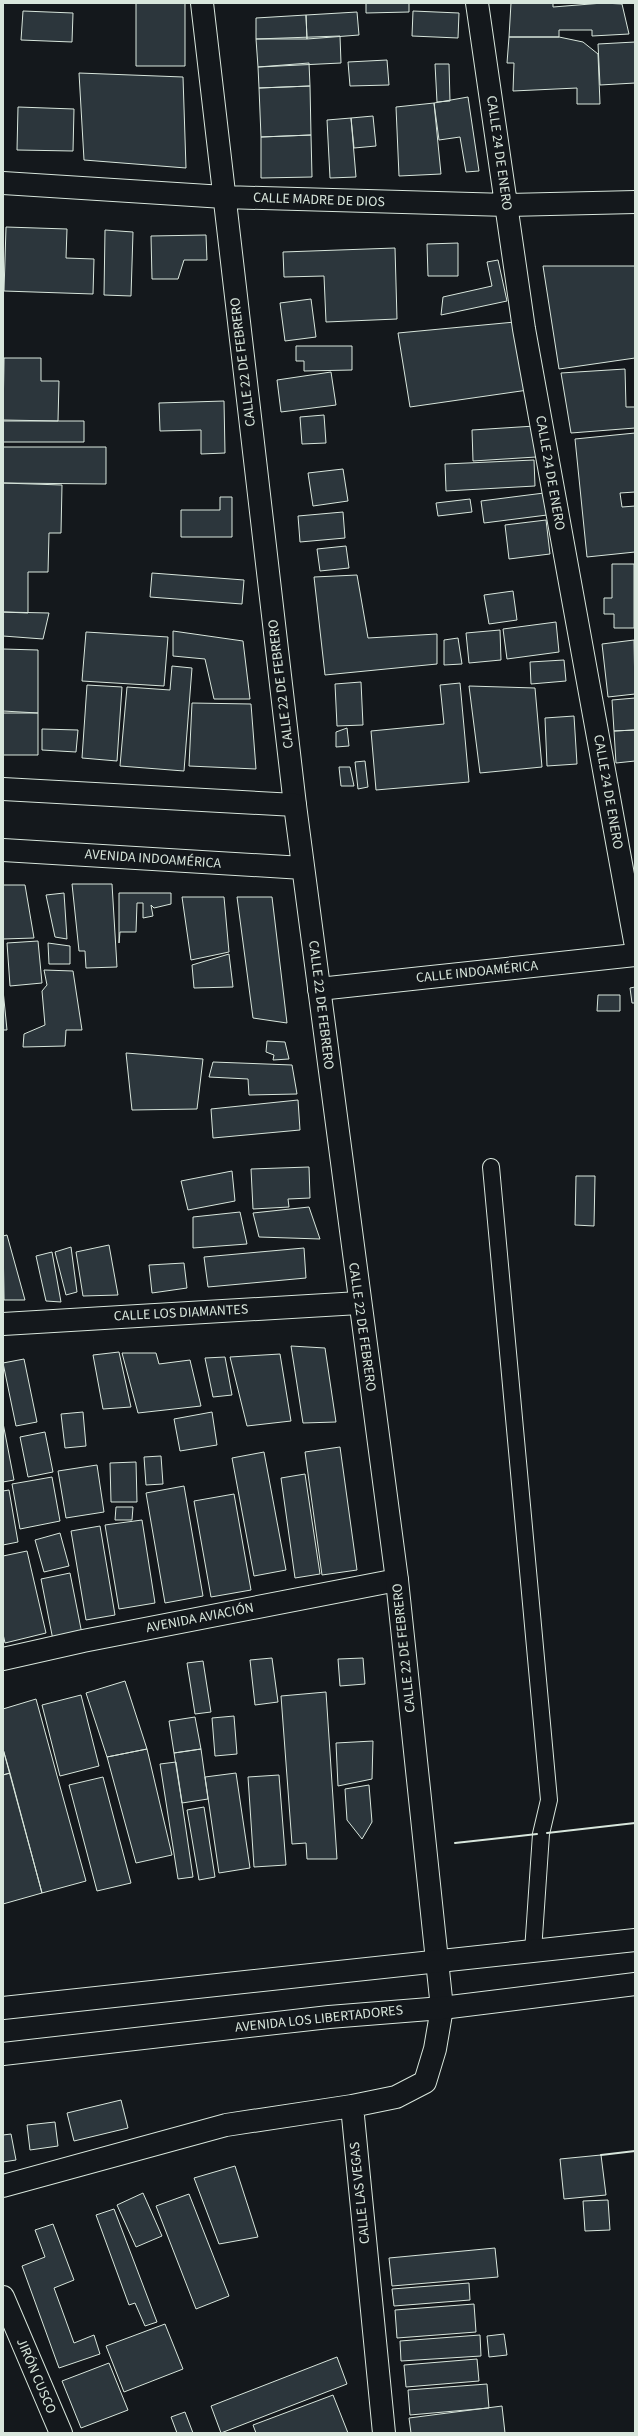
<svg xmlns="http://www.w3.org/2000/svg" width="638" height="2436" viewBox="0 0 638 2436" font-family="'Source Sans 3',sans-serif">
<rect width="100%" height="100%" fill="#14181c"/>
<path fill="#2c363c" stroke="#d8e6dc" d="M136 3H185V66H136Z
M366 3H409V12L366 13Z
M511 3H553V7L603 3 622 4 629 34 592 36V30H559V37H509Z
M23 11 73 13 72 42 21 40Z
M413 11 459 13 458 38 412 36Z
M357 12 359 35 307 39 306 15Z
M306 15 307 39H256V18Z
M340 36 341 63 258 67 256 39Z
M509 37H559L583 42 598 54 600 104H577V88L513 91 514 63H507Z
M635 42V83L600 85 598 44Z
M387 60 389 85 350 86 348 62Z
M309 63 310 86 259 88 258 67Z
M435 64H449L450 101 437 102Z
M79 73 183 77 186 168 84 160Z
M310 86 311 135 261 137 259 88Z
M468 97 479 171 466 172 460 137 439 140 434 103Z
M434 103 441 174 399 176 396 107Z
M18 107 74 109 73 151 17 150Z
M373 116 376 146 354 148 351 118Z
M351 118 356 177 330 178 327 120Z
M311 135 312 177 261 178V137Z
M6 227 67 229 66 258 94 259 93 294 4 291Z
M105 230 133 232 131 296 104 295Z
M206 235 207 260H184L178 279H152L151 236Z
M458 243V276H428L427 244Z
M395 248 397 319 326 322 324 276 284 277 283 252Z
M498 260 507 301 441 315 443 297 492 286 487 262Z
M543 266H635V358L559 369Z
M311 299 316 337 285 341 280 303Z
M515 322 528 390 410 407 398 333Z
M296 346H352V370L304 371V361H296Z
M4 358H41V381H59L58 421 3 420Z
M625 369 626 407H635V428L571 433 561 373Z
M331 372 336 405 281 412 277 380Z
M224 401 225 453 201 454V430L160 431 159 403Z
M324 415 326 443 302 444 300 417Z
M3 421H84V442H3Z
M535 426 536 457 473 461 472 430Z
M635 433V492L620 493 622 507 635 506V552L587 557 575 439Z
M3 447H106V484L3 483Z
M534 460 535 486 446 491 445 464Z
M343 469 348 501 313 506 308 473Z
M3 483 62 485 61 533H49L48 572H28V613L3 612Z
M544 493 547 515 484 523 481 501Z
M220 497H232V537H181V510H220Z
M470 499 472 512 438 516 436 503Z
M343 512 345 538 300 542 298 516Z
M546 520 550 554 509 559 505 525Z
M346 546 349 568 320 571 317 549Z
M612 564H634V628H614V614H604V598H612Z
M152 573 244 580 242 604 150 597Z
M357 575 368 638 437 634V664L325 675 314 577Z
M513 591 517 620 489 624 484 595Z
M3 612 49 613 43 639 3 636Z
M556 622 559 652 507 659 503 629Z
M500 630 501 660 469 663 466 633Z
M173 631 243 641 250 699H214L205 659 173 656Z
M86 632 168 637 164 686 82 681Z
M458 638 462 664 444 665V640Z
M634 640 635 694 608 697 602 644Z
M3 649 38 650V713L3 711Z
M564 660 566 681 531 684 530 662Z
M172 666 192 668 184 771 120 766 127 687 170 690Z
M361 682 363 725 337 726 335 684Z
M460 683 469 782 376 790 371 731 444 724 440 685Z
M87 685 122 687 117 761 82 758Z
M469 686 535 688 542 767 480 773Z
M635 698V730L614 731 612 700Z
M192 703 251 704 256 769 189 766Z
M3 713H38V755H3Z
M574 716 577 764 547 766 545 718Z
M347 728 349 746 336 747V732Z
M42 729 78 730 76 752 42 750Z
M635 730V761L616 763 614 731Z
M365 761 368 787 358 789 355 762Z
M339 767H350L354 786H341Z
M72 884H112L117 967 86 968 85 951H79Z
M3 885H25L34 938 3 939Z
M64 893 67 939 55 937 46 895Z
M119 893H171V904L154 908 151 905 153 916 143 918V903H137L136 932H120L119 943Z
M182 897H224L229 952 191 960Z
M237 897H272L287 1023 253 1018Z
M38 941 42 983 10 986 7 943Z
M48 943 70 946V964H49Z
M229 954 233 987 194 988 192 965Z
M44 970 73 971 82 1030H66L65 1046 23 1047 24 1034 45 1025 42 991 47 985Z
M635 987V1003H632L630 988Z
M3 990 7 1030H3Z
M598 995H620V1011H597Z
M267 1041 285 1042 289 1059 273 1060 274 1055 266 1052Z
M126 1053 203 1059 197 1109 132 1110Z
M213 1062 292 1065 297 1094 249 1095 248 1079 209 1077Z
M298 1100 300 1130 213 1138 211 1109Z
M309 1167 310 1198 288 1199 289 1207 253 1209 251 1169Z
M232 1171 235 1201 188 1210 181 1181Z
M576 1176H595L594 1226 575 1225Z
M309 1207 320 1239 259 1237 253 1213Z
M240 1212 247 1244 193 1248V1217Z
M7 1235 25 1300H4L3 1236Z
M109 1245 118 1295 83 1296 76 1252Z
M71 1247 77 1292 66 1295 55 1252Z
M304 1248 306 1278 208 1287 204 1257Z
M52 1252 61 1302 46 1301 36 1256Z
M184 1263 187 1288 152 1293 149 1265Z
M291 1346 325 1348 336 1422 303 1423Z
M119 1352 131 1407 103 1409 93 1355Z
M122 1353H156L159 1364 190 1360 201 1406 138 1413Z
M280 1354 291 1421 247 1426 230 1357Z
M225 1357 232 1395 213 1397 205 1358Z
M24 1359 37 1422 16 1426 3 1363Z
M83 1412 86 1446 65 1448 61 1414Z
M212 1412 217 1445 180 1451 174 1419Z
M3 1423 14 1480 3 1482Z
M45 1432 53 1472 28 1477 20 1437Z
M340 1447 357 1570 322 1575 305 1452Z
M264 1452 286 1570 254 1576 232 1458Z
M161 1456 163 1484 146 1485 144 1457Z
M136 1462 137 1502H111L110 1463Z
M97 1465 104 1512 66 1518 58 1471Z
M305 1474 320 1574 295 1578 281 1478Z
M52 1477 60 1521 20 1529 12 1484Z
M184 1486 203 1596 165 1603 146 1493Z
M9 1490 18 1542 3 1545V1491Z
M234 1494 251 1590 211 1597 194 1501Z
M116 1507H133L132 1520H115Z
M142 1520 155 1603 119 1609 105 1525Z
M100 1526 115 1615 86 1620 71 1531Z
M60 1533 69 1566 44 1572 35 1540Z
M27 1551 46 1633 5 1643 3 1634V1556Z
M70 1573 82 1634 53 1640 41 1579Z
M272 1658 278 1702 255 1705 250 1660Z
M363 1658 365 1684 340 1686 338 1659Z
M203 1661 211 1712 195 1714 187 1663Z
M125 1681 147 1749 107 1757 86 1693Z
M326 1692 337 1859H307L306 1843 292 1844 281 1696Z
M81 1695 99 1766 60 1776 42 1705Z
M36 1699 86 1881 42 1893 3 1749V1709Z
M234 1716 237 1754 215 1756 212 1718Z
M195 1717 201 1749 174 1753 169 1721Z
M373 1741 372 1779 338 1786 336 1743Z
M3 1749 10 1773 3 1775Z
M147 1749 172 1855 136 1863 107 1757Z
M201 1749 208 1799 182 1803 174 1753Z
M176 1762 193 1877 178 1879 160 1764Z
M10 1773 42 1893 3 1904V1775Z
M236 1773 250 1868 219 1873 205 1777Z
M279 1775 286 1865 254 1867 248 1777Z
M103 1777 131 1883 97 1891 69 1785Z
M369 1785 372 1822 362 1839 347 1820 345 1789Z
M204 1807 215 1877 199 1880 187 1810Z
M121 2100 128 2128 74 2141 67 2113Z
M55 2122 58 2146 30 2150 27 2125Z
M11 2134 16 2160 3 2162V2135Z
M601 2155 606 2195 564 2199 560 2159Z
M235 2166 258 2237 219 2244 194 2178Z
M143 2193 162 2236 136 2247 117 2205Z
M189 2194 229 2296 196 2309 156 2206Z
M608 2200 610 2230 585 2231 583 2201Z
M114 2209 157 2322 145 2326 135 2303 129 2305 96 2215Z
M53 2224 74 2280 54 2288 74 2343 94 2335 100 2354 59 2368 22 2266 45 2257 35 2230Z
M495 2248 498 2277 392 2286 389 2258Z
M469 2283 470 2300 394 2306 392 2289Z
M474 2304 476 2332 397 2338 395 2310Z
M165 2324 183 2369 124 2392 106 2346Z
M504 2334 507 2355 489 2357 487 2336Z
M480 2335 481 2356 401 2361 400 2341Z
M337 2357 347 2384 221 2433 211 2406Z
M477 2359 479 2381 406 2387 404 2365Z
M109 2363 128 2410 81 2428 62 2381Z
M487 2384 489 2408 410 2415 408 2390Z
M333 2395 348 2433H256L253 2425Z
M502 2406 505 2433H411L409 2418Z
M185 2412 193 2433H177L171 2417Z"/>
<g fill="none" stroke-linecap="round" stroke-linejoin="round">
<defs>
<path id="lane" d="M491 1167 549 1800 541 1834 533 1951"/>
<path id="street" d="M202 3 295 805
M477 3 524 329 635 941
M3 183 224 197 507 205 635 202
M319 989 635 955
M3 1324 359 1303
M3 1659 83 1641 397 1580
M3 2186 226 2125 352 2106
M3 2297 61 2433
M384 2433 352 2106 396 2097 425 2082 435 2049 442 2008"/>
<path id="secondary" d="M3 789 295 805 397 1580 442 2008
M3 850 303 868"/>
<path id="highway" d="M3 2008 635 1940
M3 2054 329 2017 442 2008 635 1984"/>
</defs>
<use href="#lane" stroke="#d8e6dc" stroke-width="18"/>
<use href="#street" stroke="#d8e6dc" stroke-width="24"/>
<use href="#secondary" stroke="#d8e6dc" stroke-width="24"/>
<use href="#highway" stroke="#d8e6dc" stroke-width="24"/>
<use href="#lane" stroke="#14181c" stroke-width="16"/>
<use href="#street" stroke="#14181c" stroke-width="22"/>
<use href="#secondary" stroke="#14181c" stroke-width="22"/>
<use href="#highway" stroke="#14181c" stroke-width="22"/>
<path stroke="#d8e6dc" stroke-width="2" d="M547 1833 635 1823
M455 1843 537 1834
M601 2155 635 2151"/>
</g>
<g text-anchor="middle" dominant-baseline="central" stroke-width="3" stroke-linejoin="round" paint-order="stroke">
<g font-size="14" fill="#d8e6dc" stroke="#14181c">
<text transform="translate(499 153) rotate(82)">CALLE 24 DE ENERO</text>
<text transform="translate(319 200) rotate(2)">CALLE MADRE DE DIOS</text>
<text transform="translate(243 362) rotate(-97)">CALLE 22 DE FEBRERO</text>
<text transform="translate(550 473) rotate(80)">CALLE 24 DE ENERO</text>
<text transform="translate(281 684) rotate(-97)">CALLE 22 DE FEBRERO</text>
<text transform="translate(608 792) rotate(80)">CALLE 24 DE ENERO</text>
<text transform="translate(153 859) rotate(4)">AVENIDA INDOAMÉRICA</text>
<text transform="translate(477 972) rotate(-6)">CALLE INDOAMÉRICA</text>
<text transform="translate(321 1005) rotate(83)">CALLE 22 DE FEBRERO</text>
<text transform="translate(181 1313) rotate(-3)">CALLE LOS DIAMANTES</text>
<text transform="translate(362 1327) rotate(82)">CALLE 22 DE FEBRERO</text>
<text transform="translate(200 1618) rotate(-11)">AVENIDA AVIACIÓN</text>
<text transform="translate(404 1648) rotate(-96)">CALLE 22 DE FEBRERO</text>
<text transform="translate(319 2019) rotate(-6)">AVENIDA LOS LIBERTADORES</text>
<text transform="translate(360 2193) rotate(-96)">CALLE LAS VEGAS</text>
<text transform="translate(36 2376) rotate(67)">JIRÓN CUSCO</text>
</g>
</g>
<rect width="638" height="2436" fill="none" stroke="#d8e6dc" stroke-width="8"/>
</svg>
